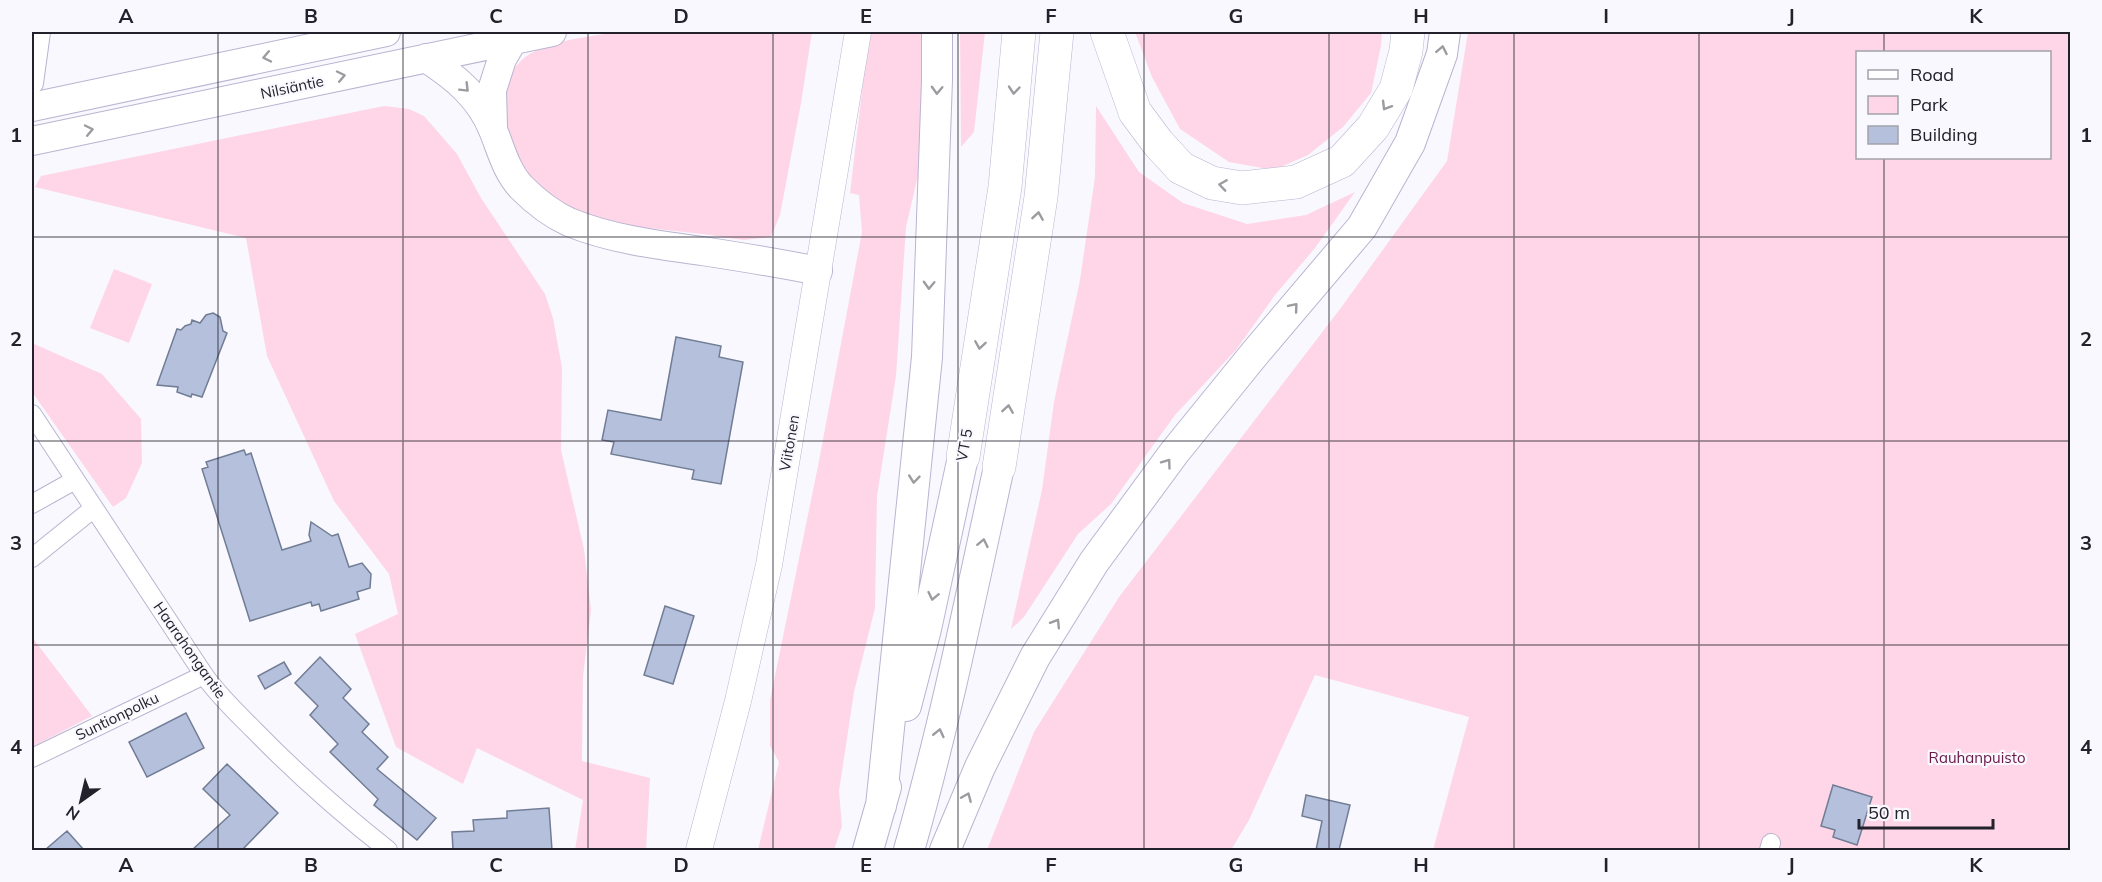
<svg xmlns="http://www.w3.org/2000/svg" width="2102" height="882" viewBox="0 0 2102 882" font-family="Mulish,sans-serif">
<rect width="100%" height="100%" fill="#f9f8fe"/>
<path fill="#fed6e7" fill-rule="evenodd" d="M617 32H812L801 103 780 215 771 237 744 240 729 238C680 229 618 230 573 210 530 190 499 144 505 96 507 81 509 72 522 60 542 41 589 37 617 32Z
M869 32H925L920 167 906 227 896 376 877 496 875 608 854 692 839 791 842 826 834 850H758L779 762 770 746V700L818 466 862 232 859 195 850 193Z
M960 32H985L974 132 961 147Z
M1135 32H1382L1381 46 1371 93 1343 127 1308 155 1274 170 1229 162 1180 129 1152 77Z
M1468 32H2070V850H1433L1469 717 1315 675 1249 820 1231 850H987L1034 732 1119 597 1340 309 1447 161ZM1858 52H2050V158H1858Z
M384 106 409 109 424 116 457 154 481 198 545 294 553 318 562 368 561 450 584 549 591 610 583 677 582 761 650 778 646 850H575L583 800 477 748 463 784 396 747 355 634 398 614 389 574 334 501 267 356 246 238 35 187 41 176Z
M1096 106 1139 172 1183 203 1247 224 1306 215 1355 192 1315 248 1275 295 1236 350 1175 415 1111 504 1078 534 1024 617 1011 629 1042 490 1054 402 1080 280 1095 177Z
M114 269 152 284 129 343 90 328Z
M32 343 102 374 141 419 142 463 126 498 113 507 32 392Z
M32 637 92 716 32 747Z"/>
<path fill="#b5c1dc" stroke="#717d95" stroke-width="1.5" d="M213 313 220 317 223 331 227 333 202 397 192 394 191 397 177 392 178 387 157 385 177 329 181 330 185 326 191 324 192 320 200 323 206 315Z
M676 337 721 346 719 357 743 362 721 484 692 479 694 470 611 454 614 442 602 440 608 410 661 420Z
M244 450 246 455 251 453 282 550 311 541 309 535 311 522 332 536 338 534 349 567 362 563 371 574 370 588 357 592 359 599 321 611 319 604 312 606 311 602 250 621 202 469 208 467 206 462Z
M665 606 694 616 673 684 644 675Z
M320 657 351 689 343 698 369 724 362 732 388 757 377 769 436 818 417 840 374 805 378 799 330 752 338 744 310 715 318 706 295 683Z
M284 662 291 674 265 689 258 676Z
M186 713 204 748 147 777 129 742Z
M227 764 278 813 242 850H192L230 815 203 789Z
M1833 785 1872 797 1857 845 1833 837 1835 830 1821 826Z
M1306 795 1350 805 1339 850H1316L1322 821 1302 816Z
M549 808 552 850H453L452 832 474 831 473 820 507 818V811Z
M67 831 84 850H45Z"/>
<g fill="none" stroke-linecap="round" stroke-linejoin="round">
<defs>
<path id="minor" d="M32 414 204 675C218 695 236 712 254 730 296 773 341 813 388 850
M32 504 75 480
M32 558 94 508
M32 758 204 675
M1769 850 1771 843"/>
<path id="tertiary" d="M32 83 39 32"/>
<path id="secondary" d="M699 850 738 701 769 565 858 32"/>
<path id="primary" d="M426 58C455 77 480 97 493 130 501 149 506 171 521 187 534 200 551 214 569 222 610 239 657 245 702 251 741 257 780 263 818 271
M32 107 386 32
M493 127 492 90 502 59 513 40
M32 141 552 32"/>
<path id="trunk" d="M906 706 926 629 963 457
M881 806 927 357 937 80V32
M868 850 886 787
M909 850C945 724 971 595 999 467
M945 850 980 767 1035 657 1094 562 1174 453 1256 352 1362 227 1410 143 1442 54 1445 32"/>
<path id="motorway" d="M1107 32 1135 112 1158 143 1181 168 1212 183 1242 188 1296 182 1342 161 1373 127 1396 89 1406 51 1408 32
M963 457 1005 187 1019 32
M999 467 1041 197 1057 32"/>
</defs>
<use href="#minor" stroke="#b9b4d1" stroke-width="20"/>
<use href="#tertiary" stroke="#b9b4d1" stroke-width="24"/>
<use href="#secondary" stroke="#b9b4d1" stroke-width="27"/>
<use href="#primary" stroke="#b9b4d1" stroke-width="30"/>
<use href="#trunk" stroke="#b9b4d1" stroke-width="32"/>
<use href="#motorway" stroke="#b9b4d1" stroke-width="34"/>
<use href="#minor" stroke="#fff" stroke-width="18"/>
<use href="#tertiary" stroke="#fff" stroke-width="22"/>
<use href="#secondary" stroke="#fff" stroke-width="26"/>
<use href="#primary" stroke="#fff" stroke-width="28"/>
<use href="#trunk" stroke="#fff" stroke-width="30"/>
<use href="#motorway" stroke="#fff" stroke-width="33"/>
</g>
<defs><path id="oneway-chevron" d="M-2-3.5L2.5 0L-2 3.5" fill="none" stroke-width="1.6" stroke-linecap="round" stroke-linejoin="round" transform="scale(1.5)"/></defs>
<g stroke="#9c9ba0">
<use href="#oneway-chevron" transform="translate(1442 50) rotate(-79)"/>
<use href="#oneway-chevron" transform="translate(267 57) rotate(168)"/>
<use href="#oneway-chevron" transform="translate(341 76) rotate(-12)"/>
<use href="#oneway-chevron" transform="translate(465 88) rotate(45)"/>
<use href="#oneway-chevron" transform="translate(937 90) rotate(92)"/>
<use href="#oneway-chevron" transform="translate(1014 90) rotate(95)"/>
<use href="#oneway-chevron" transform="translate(1386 106) rotate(121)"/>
<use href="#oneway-chevron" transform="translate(89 130) rotate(-12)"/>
<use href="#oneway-chevron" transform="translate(1223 185) rotate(-172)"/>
<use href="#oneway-chevron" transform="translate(1038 216) rotate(-81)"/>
<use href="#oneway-chevron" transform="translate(929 285) rotate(92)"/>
<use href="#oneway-chevron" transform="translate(1294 307) rotate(-50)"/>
<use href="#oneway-chevron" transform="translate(980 345) rotate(99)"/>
<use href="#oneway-chevron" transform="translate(1008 409) rotate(-81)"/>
<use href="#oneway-chevron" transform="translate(1167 463) rotate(-54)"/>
<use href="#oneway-chevron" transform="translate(914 479) rotate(96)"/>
<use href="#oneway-chevron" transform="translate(983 543) rotate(-78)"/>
<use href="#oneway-chevron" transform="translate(933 596) rotate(102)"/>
<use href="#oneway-chevron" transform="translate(1056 623) rotate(-58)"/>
<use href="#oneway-chevron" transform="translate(939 733) rotate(-77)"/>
<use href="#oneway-chevron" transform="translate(967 797) rotate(-67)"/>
</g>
<path fill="none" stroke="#23212b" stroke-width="1.5" stroke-opacity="0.55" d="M218 32V850M403 32V850M588 32V850M773 32V850M958 32V850M1144 32V850M1329 32V850M1514 32V850M1699 32V850M1884 32V52M1884 158V850M32 237H2070M32 441H2070M32 645H2070"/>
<g text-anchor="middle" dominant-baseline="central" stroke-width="4.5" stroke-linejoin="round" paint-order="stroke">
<g font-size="15" fill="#23212b" stroke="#f9f8fe">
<text transform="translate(292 87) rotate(-12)">Nilsiäntie</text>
<text transform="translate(789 443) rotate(-80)">Viitonen</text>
<text transform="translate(964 445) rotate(-80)">VT 5</text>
<text transform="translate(190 650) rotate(55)">Haarahongantie</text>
<text transform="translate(117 716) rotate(-26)">Suntionpolku</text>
</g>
<g font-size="15" fill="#6a1746" stroke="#f9f8fe">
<text x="1977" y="757">Rauhanpuisto</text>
</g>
</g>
<rect width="2102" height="882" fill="none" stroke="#f9f8fe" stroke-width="66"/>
<rect x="1856" y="51" width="195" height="108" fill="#f9f8fe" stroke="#a3a2aa" stroke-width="1.5"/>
<rect x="1868" y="70" width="30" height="9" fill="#ffffff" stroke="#a3a2aa" stroke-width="1.5"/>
<text x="1910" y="81" font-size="18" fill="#23212b">Road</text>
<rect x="1868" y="96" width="30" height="18" fill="#fed6e7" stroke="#a3a2aa" stroke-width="1.5"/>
<text x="1910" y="111" font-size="18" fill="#23212b">Park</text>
<rect x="1868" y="126" width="30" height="18" fill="#b5c1dc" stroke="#a3a2aa" stroke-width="1.5"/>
<text x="1910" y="141" font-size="18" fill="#23212b">Building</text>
<g transform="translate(81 801) rotate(214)" stroke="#f9f8fe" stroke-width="4.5" paint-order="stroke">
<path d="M0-4.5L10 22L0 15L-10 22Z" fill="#23212b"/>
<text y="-9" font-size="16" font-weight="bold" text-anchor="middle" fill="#23212b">N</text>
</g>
<path d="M1859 819v9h134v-9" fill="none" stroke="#23212b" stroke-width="3"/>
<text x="1868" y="819" font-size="18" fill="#23212b" stroke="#f9f8fe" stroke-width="4.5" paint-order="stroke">50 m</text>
<rect x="33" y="33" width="2036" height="816" fill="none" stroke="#23212b" stroke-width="2"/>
<g font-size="20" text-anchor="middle" font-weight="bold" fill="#23212b">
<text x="126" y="23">A</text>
<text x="311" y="23">B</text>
<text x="496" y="23">C</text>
<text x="681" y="23">D</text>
<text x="866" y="23">E</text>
<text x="1051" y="23">F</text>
<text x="1236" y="23">G</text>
<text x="1421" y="23">H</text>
<text x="1606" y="23">I</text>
<text x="1791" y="23">J</text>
<text x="1976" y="23">K</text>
<text x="16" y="142">1</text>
<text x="2086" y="142">1</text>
<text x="16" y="346">2</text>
<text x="2086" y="346">2</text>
<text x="16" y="550">3</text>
<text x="2086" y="550">3</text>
<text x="16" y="754">4</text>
<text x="2086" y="754">4</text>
<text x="126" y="872">A</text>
<text x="311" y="872">B</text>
<text x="496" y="872">C</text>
<text x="681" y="872">D</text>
<text x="866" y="872">E</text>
<text x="1051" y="872">F</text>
<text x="1236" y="872">G</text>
<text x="1421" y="872">H</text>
<text x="1606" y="872">I</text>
<text x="1791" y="872">J</text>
<text x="1976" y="872">K</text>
</g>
</svg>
